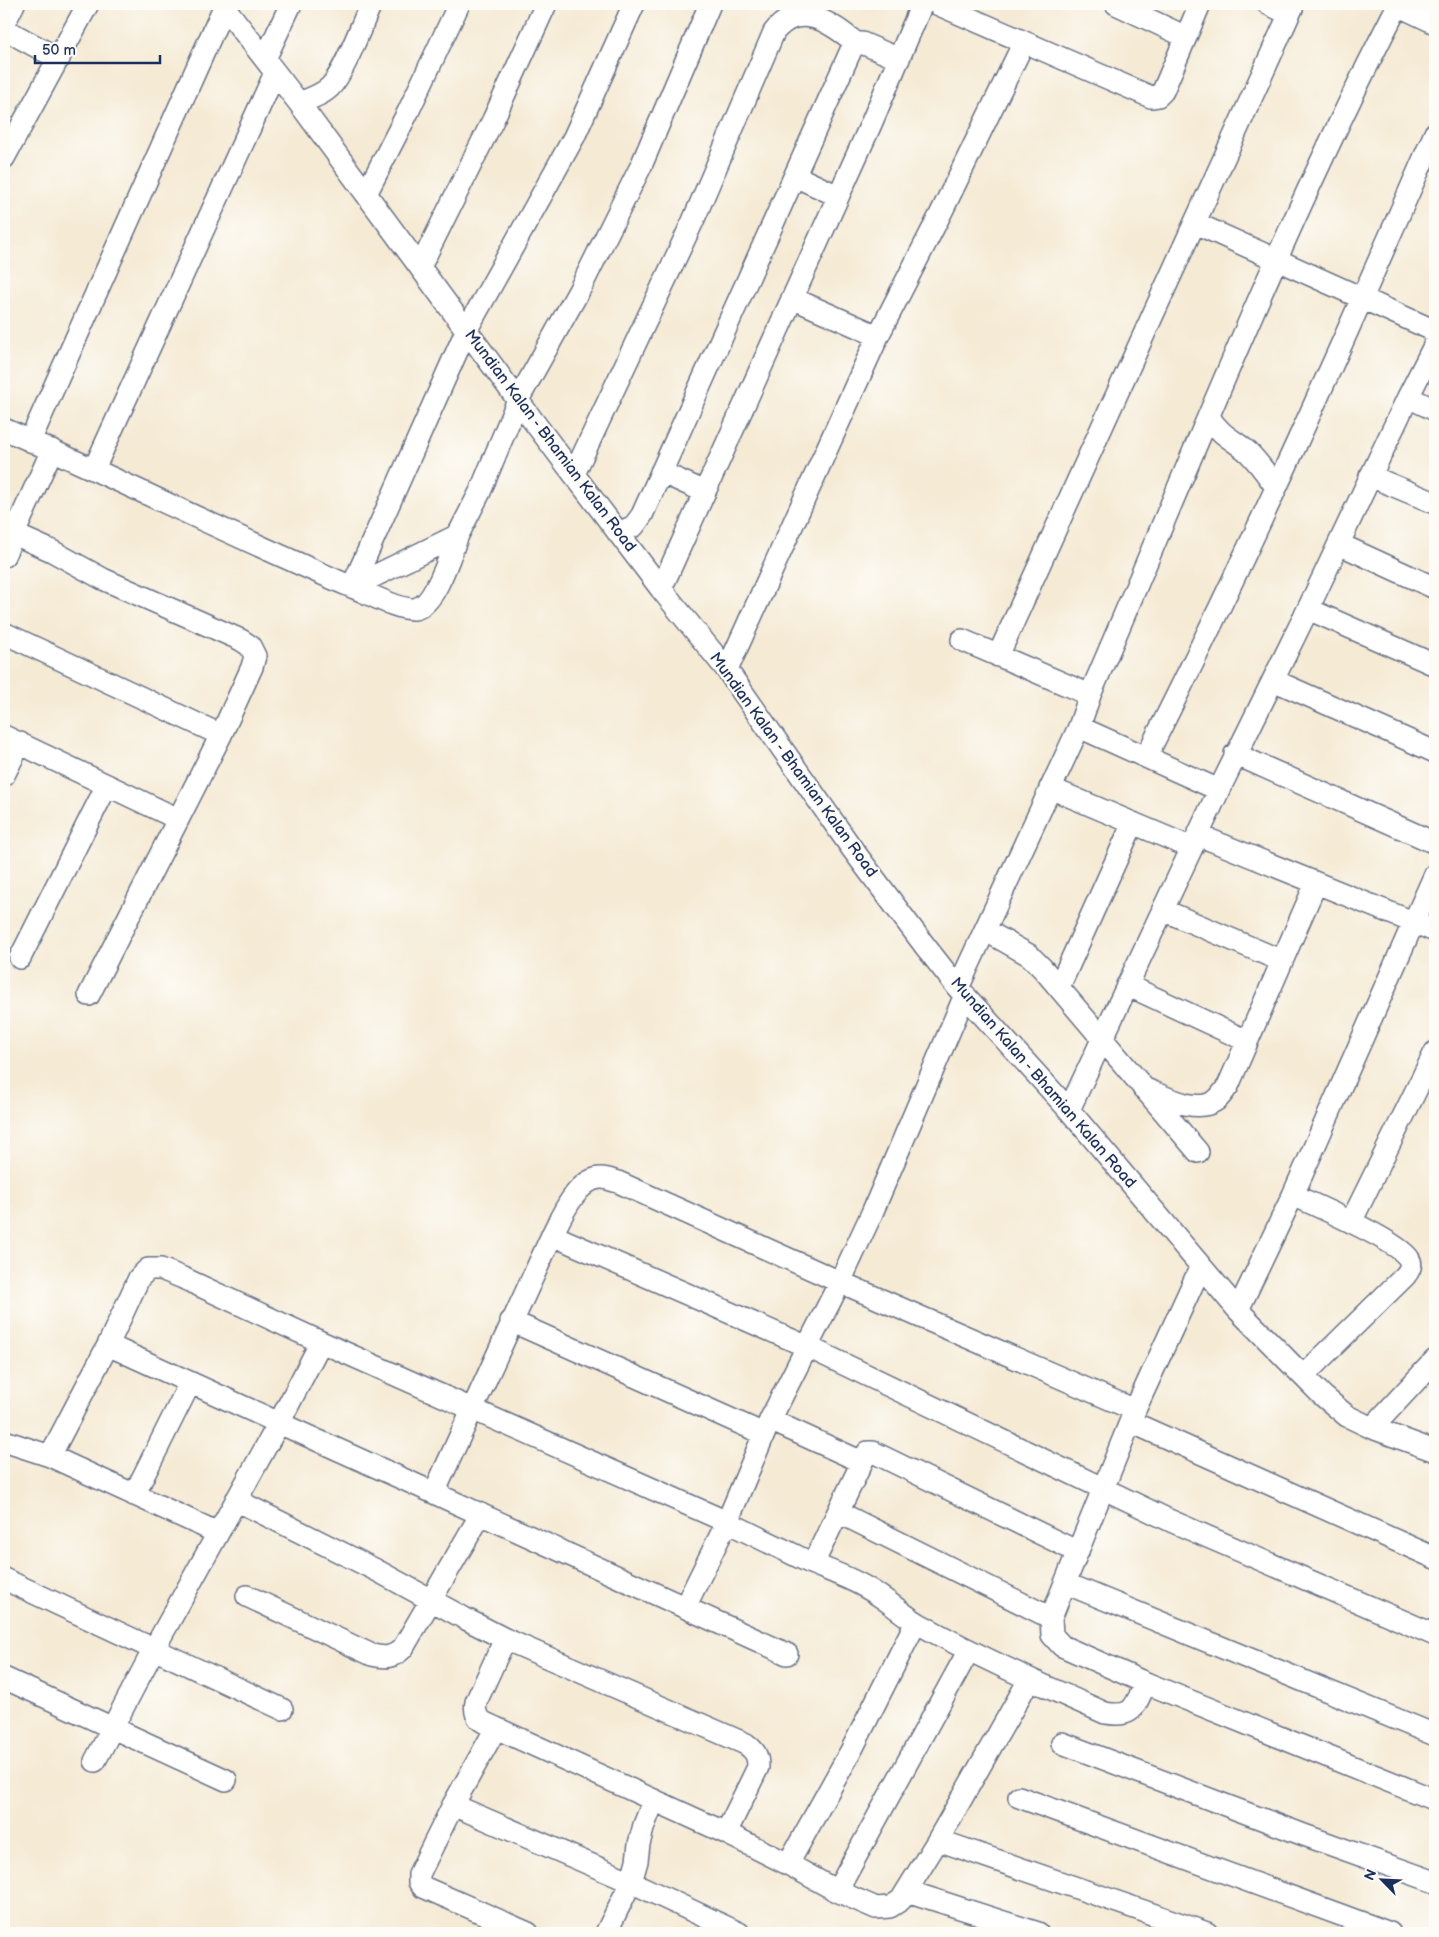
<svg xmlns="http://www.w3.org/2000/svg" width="1439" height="1937" viewBox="0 0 1439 1937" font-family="'Balsamiq Sans',sans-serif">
<rect width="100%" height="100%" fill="#fdfcf7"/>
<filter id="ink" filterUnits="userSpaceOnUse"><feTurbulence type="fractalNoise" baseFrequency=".02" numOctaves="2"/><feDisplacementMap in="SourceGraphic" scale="10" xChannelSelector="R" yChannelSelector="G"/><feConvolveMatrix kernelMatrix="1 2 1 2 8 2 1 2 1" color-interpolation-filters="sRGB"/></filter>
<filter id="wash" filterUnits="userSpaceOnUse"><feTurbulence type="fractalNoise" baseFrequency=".0096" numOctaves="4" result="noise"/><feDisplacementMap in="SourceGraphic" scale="20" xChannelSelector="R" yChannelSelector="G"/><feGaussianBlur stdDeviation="1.12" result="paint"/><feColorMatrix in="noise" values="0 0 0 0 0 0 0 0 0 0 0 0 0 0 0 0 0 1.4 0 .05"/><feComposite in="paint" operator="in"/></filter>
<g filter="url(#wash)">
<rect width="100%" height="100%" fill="#f5ead4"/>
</g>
<g filter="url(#ink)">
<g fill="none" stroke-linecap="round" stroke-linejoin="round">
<defs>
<path id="minor" d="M222 4 299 103 534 422 661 589 727 670 853 850 925 946 958 988 1069 1110 1238 1310 1303 1376 1323 1396 1347 1416 1372 1428 1435 1451
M937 4 1151 97 1158 96 1163 91 1200 4
M1116 4 1186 37
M1268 4 1289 14
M1395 4 1435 23
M4 24 14 4
M4 29 59 59
M265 59 291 4
M299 103C309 99 322 95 330 87 345 72 361 25 371 4
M4 158 88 4
M795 176 838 196
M366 194 408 112 459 4
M1195 223 1435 331
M420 267 493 120 546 4
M792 298 878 336
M1408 397 1435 410
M1209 417C1222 437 1233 439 1249 453 1259 463 1268 476 1276 487
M4 429C120 480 235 537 352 587L458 535 480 492 518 400 581 287 641 166 710 4
M30 441 224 7
M94 469 275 73
M661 472 705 492
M574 474 693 221 774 32C800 0 831 23 856 43
M1370 476 1435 503
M618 533 634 526 642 515 852 48 856 43H862L899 59
M14 534 52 551 103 579 241 640 250 646 255 656 252 667 221 735 89 995
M458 535C451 552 435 607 414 609 398 610 368 593 352 587L466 331 574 137 634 4
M1339 544 1435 588
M4 556 52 450
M661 589 871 124 922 4
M1308 609 1435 665
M4 633 221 735
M962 640 1090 695 1079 727
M998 656 1294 4
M727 670 878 336 942 211 1024 42
M1273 680 1435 752
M1090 695C1190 464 1282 228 1398 5
M4 736 178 819
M1235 754 1435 843
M1146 757C1250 552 1343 343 1435 133
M4 775 20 743
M1050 788 1192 848
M1198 835 1435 931
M1163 910 1282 961
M985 930 1029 955 1043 969 1198 1152
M20 958 107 785
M1127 985 1247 1041
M1059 987 1133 823
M958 988 1079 727 1219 790 1308 609 1408 397 1435 344
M1143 1088C1164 1096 1195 1114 1215 1101 1220 1098 1224 1091 1228 1086L1316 883
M1069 1110 1219 790
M1293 1195C1315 1205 1400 1242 1409 1259 1413 1265 1409 1271 1405 1276L1303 1376
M1351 1222 1435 1052
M552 1235C561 1217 578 1177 602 1178 607 1178 613 1181 618 1182L840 1282 1135 1410
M1201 1266 1135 1410 1065 1583 1435 1735
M1238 1310 1293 1195 1435 874
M511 1321 764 1434
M108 1345 279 1423 321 1342 727 1522 813 1564 865 1456 868 1452H873L1078 1552
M770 1420 862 1462
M1131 1422 1435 1558
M1372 1428 1435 1360
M4 1441 50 1456 218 1533
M50 1456 108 1345 139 1278 148 1269H161L183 1278 321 1342
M434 1493 787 1654
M134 1495 190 1383
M236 1500 376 1570 464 1618 505 1639 746 1744C755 1751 758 1755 758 1767L726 1833
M838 1512 1051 1618
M813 1564C835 1573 858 1581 878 1595 892 1604 904 1615 919 1624 979 1657 1042 1685 1105 1713 1135 1718 1134 1706 1146 1683
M4 1579 282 1709
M1065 1583 1051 1618 1052 1635 1062 1646 1146 1683 1435 1800
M247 1596 372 1655C385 1658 393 1658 403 1648L481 1514
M685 1607 727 1522 770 1420 840 1282 872 1213 965 995
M4 1678 226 1780
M496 1728C482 1722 473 1719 476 1702L505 1639
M1062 1743 1304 1835 1435 1882
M95 1761 154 1649 279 1423 434 1493 552 1235 808 1347 1171 1521 1435 1635
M1019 1797 1390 1933
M453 1805 631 1882 739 1933
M938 1840 1207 1933
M788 1864 852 1749 916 1622
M837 1891 969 1650
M907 1891 1038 1933
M528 1933 423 1887 419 1882V1874L453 1805 496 1728 726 1833 788 1864 837 1891 876 1908 890 1907 901 1900 938 1840 1029 1680
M606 1933 631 1882 637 1861 639 1844 644 1825 654 1800"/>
</defs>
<use href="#minor" stroke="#677087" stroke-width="24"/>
<use href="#minor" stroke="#fff" stroke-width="21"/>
</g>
</g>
<g text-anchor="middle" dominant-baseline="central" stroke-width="4.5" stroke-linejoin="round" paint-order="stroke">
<g font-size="16" fill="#1b2f5e" stroke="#fdfcf7">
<text transform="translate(550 441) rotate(53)">Mundian Kalan - Bhamian Kalan Road</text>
<text transform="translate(793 765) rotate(54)">Mundian Kalan - Bhamian Kalan Road</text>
<text transform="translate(1043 1083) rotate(49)">Mundian Kalan - Bhamian Kalan Road</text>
</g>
</g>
<rect width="1439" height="1937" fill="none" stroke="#fdfcf7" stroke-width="20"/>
<g transform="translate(1382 1880) rotate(294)" stroke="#fdfcf7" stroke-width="4" paint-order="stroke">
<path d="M0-4L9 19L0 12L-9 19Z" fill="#1b2f5e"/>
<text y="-8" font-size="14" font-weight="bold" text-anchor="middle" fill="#1b2f5e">N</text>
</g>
<path d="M35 55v8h125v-8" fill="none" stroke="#1b2f5e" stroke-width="2.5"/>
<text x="42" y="55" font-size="15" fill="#1b2f5e" stroke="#fdfcf7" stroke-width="4" paint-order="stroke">50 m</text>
</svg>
